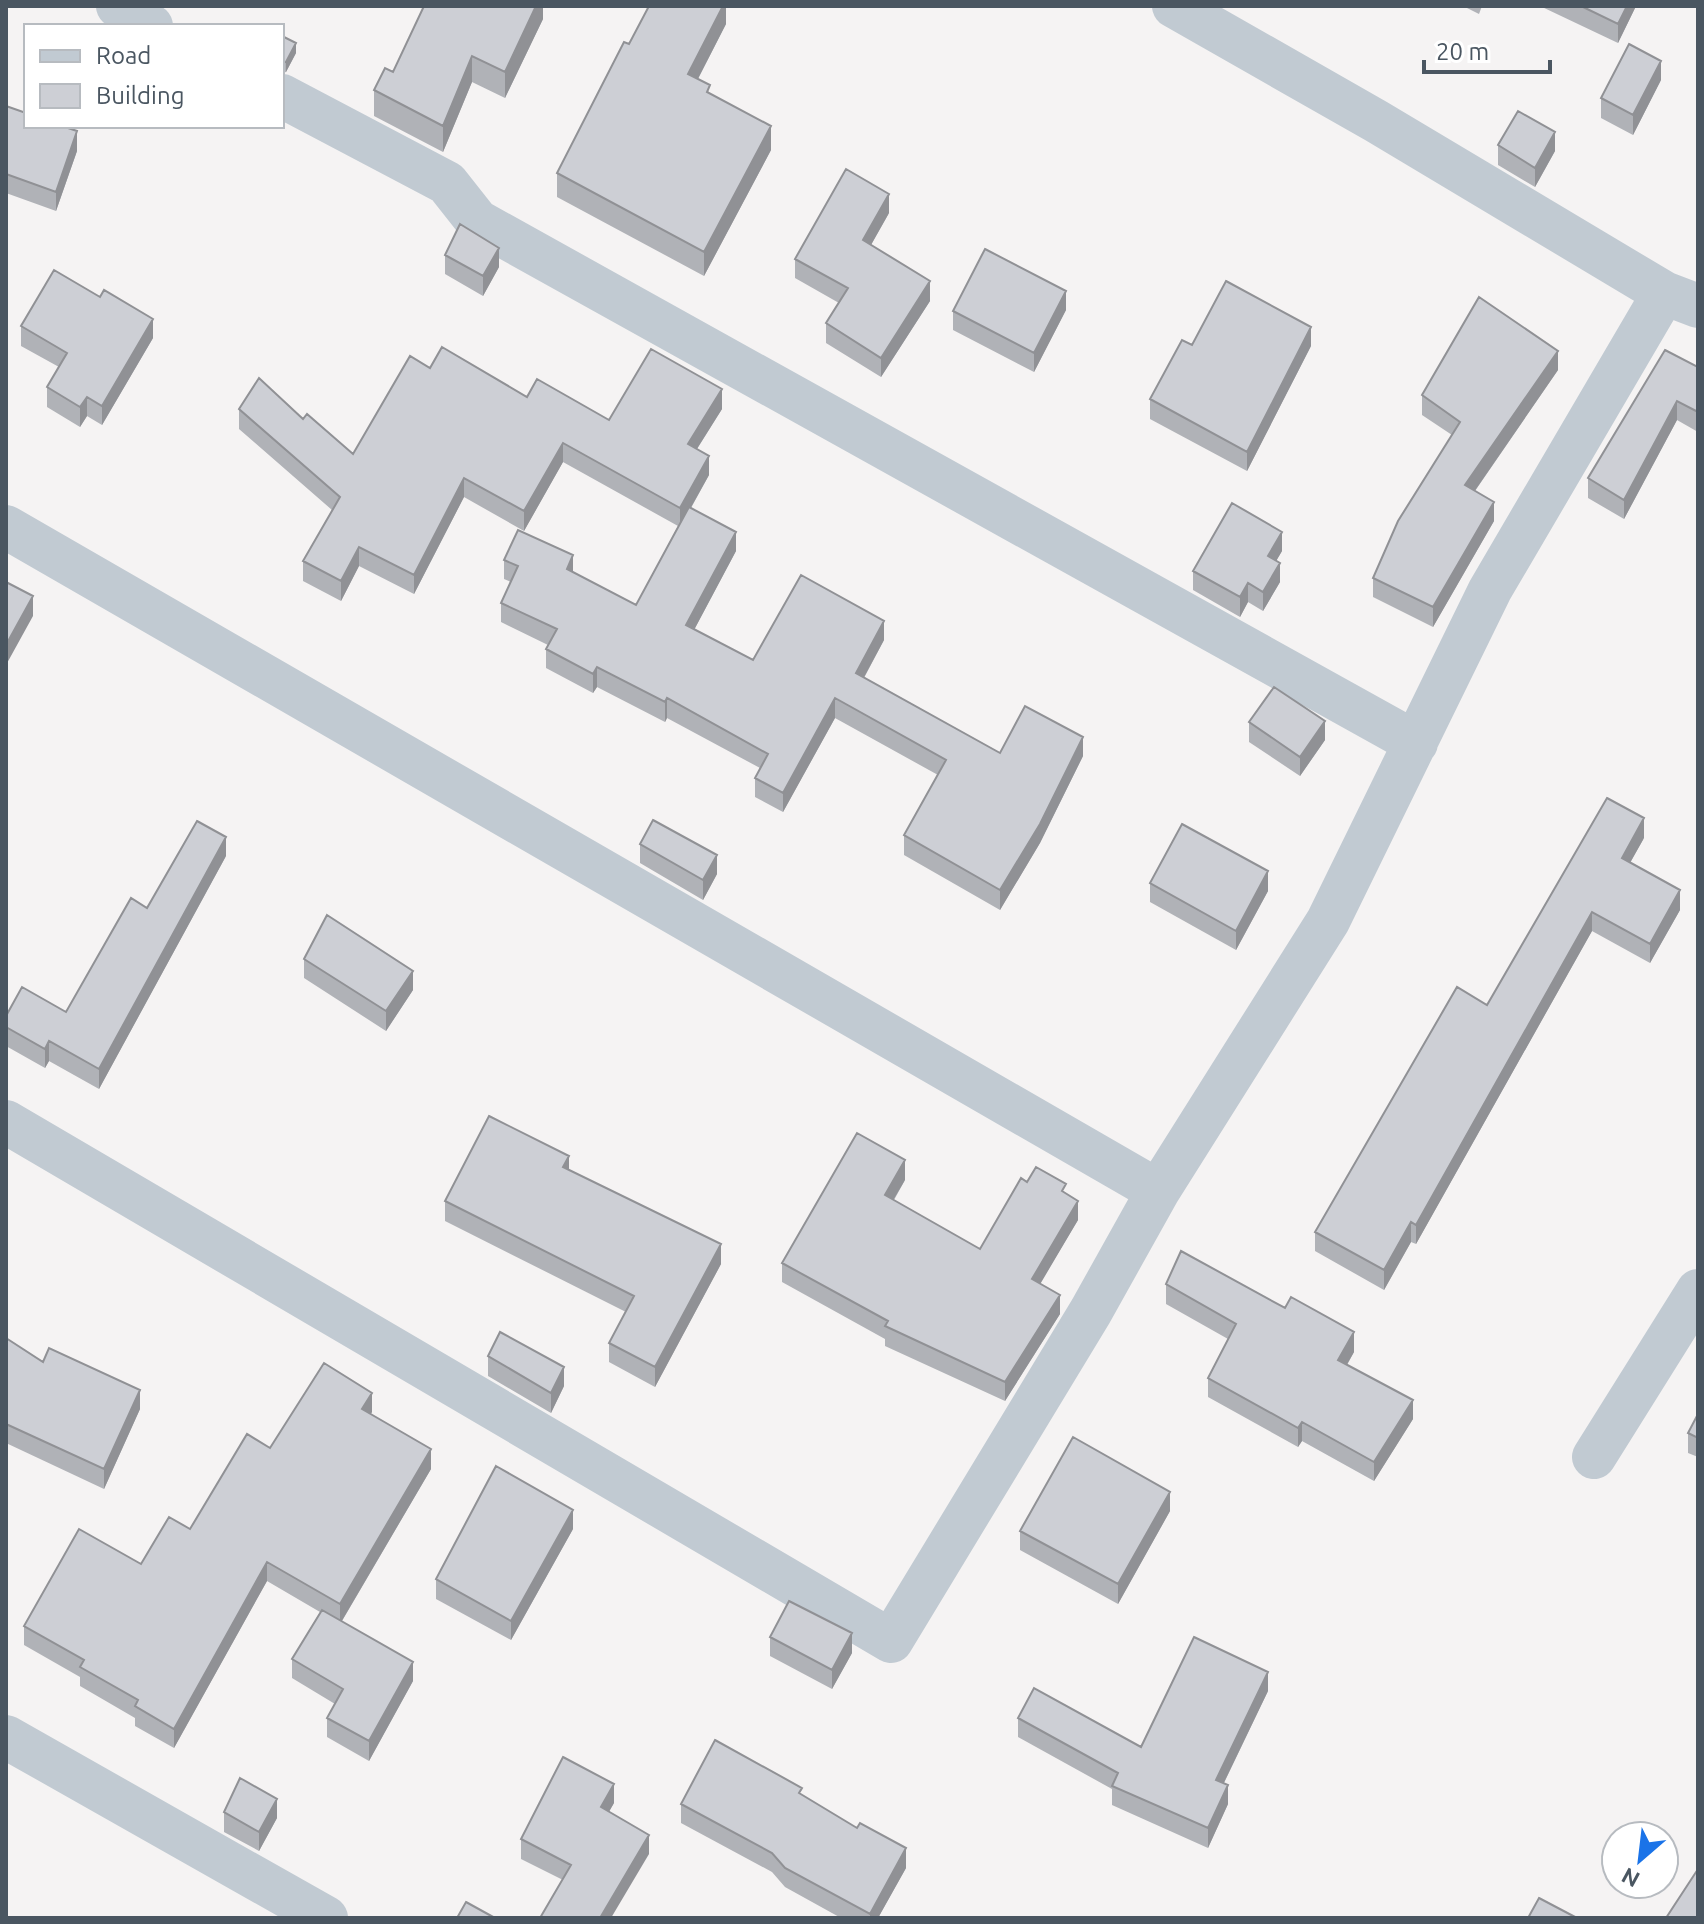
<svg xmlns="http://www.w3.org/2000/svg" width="1704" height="1924" viewBox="0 0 1704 1924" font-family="Ubuntu,sans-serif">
<rect width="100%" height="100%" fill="#f5f3f3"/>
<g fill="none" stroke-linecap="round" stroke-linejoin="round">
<path stroke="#c1cad2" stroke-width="44" d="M118 6 151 26
M1174 6 1376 121 1664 293 1698 306
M282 96 447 183 477 221 1416 743
M6 527 1158 1191
M6 1122 891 1641 1091 1311 1158 1191 1328 921 1490 590 1664 293
M1594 1457 1698 1291
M6 1737 326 1918"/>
</g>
<path fill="#b0b2b7" d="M543 6V19L505 98 472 82 443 152 374 116V90L393 72Z
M726 6V24L698 79 710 94 771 150 704 276 557 197V173L629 44Z
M1463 6H1482L1479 14Z
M1540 6H1636L1618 43Z
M282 36 296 53 286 72 282 73Z
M1661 80 1633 135 1601 118V98Z
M6 106 77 151 56 211 6 193Z
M1498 145 1555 151 1535 187 1498 165Z
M889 213 871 245 930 301 881 377 826 343V323L839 303 795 278V259Z
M445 255 499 267 483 296 445 274Z
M1066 310 1034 372 953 330V311Z
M21 326 153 338 102 425 87 416 80 427 47 407V387L59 367 21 346Z
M1311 346 1247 471 1150 419V399Z
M1698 367V432L1677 420 1624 519 1588 498V478Z
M430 368 609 420 722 409 697 449 709 475 691 508 736 551 694 630 753 660 884 640 864 678 1000 753 1083 756 1040 843 1000 910 904 855V835L938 775 835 718 783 812 755 797V778L760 768 667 718 665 722 597 687 593 693 546 668V649L548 645 501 622V603L511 582 504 579V560L573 573 636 605 678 526 563 462 524 531 464 497 414 594 359 566 341 601 303 581V561L332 510 239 429V409L303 419 353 454Z
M1558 370 1475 491 1494 521 1433 627 1373 597V578L1452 435 1422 415V395Z
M1282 551 1276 561 1280 582 1263 611 1248 602 1240 617 1193 590V571Z
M1249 722 1325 740 1300 776 1249 742Z
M1644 838 1630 863 1680 910 1650 963 1592 931 1416 1244 1411 1242 1384 1290 1315 1251V1232L1487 1005Z
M640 844 717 874 703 900 640 863Z
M226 856 99 1089 49 1061 45 1068 6 1046V1016L66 1012 147 908Z
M1150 883 1268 891 1236 950 1150 902Z
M304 959 413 990 386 1031 304 978Z
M569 1170 721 1264 655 1387 609 1362V1343L626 1312 445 1221V1201Z
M905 1180 894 1200 980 1249 1027 1182 1066 1194 1078 1220 1040 1283 1060 1314 1005 1401 885 1346V1339L782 1282V1263Z
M1166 1284 1354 1352 1347 1365 1413 1419 1374 1481 1302 1441 1298 1447 1208 1397V1378L1228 1339 1166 1304Z
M6 1338 43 1362 140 1409 104 1489 6 1443Z
M488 1356 564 1386 551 1413 488 1376Z
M372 1412 371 1414 431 1469 342 1621 413 1681 369 1761 327 1737V1718L335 1704 292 1678V1659L320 1612 267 1581 174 1748 135 1726V1718L80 1686V1677L24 1645V1626L141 1564 190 1529 270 1448Z
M1698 1414V1457L1688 1453V1433Z
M1170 1511 1118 1604 1020 1550V1531Z
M573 1529 511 1640 436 1599V1579Z
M770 1637 852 1653 832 1689 770 1656Z
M1268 1691 1224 1783 1228 1804 1208 1848 1112 1805V1789L1018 1737V1718L1141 1747Z
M802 1795 906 1868 878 1918H841L785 1887 772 1872 681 1823V1804Z
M614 1803 609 1811 649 1854 563 1880 521 1859V1839Z
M224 1812 277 1818 259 1851 224 1832Z"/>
<path fill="#909195" d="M536 6H543V19L505 98V72Z
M723 6H726V24L688 98V74Z
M1627 6H1636L1618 43V24Z
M296 43V53L286 72V62Z
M472 56V82L443 152V126Z
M1661 61V80L1633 135V115Z
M771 126V150L704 276V252Z
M77 131V151L56 211V192Z
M1555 132V151L1535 187V168Z
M889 194V213L863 259V240Z
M499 248V267L483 296V276Z
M930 281V301L881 377V358Z
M1066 291V310L1034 372V353Z
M153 319V338L102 425V406Z
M1311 327V346L1247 471V452Z
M1558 351V370L1465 505V485Z
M722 389V409L688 463V444Z
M87 397V416L80 427V407Z
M1677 401V420L1624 519V500Z
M563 443V462L524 531V511Z
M709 456V475L680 527V508Z
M464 478V497L414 594V575Z
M1494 502V521L1433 627V607Z
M736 532V551L686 645V625Z
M1282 532V551L1268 575V556Z
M359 547V566L341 601V581Z
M573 555V575L567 569Z
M1280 563V582L1263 611V592Z
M1248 583V602L1240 617V597Z
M33 596V616L6 665V645Z
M884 621V640L856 692V673Z
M597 667V687L593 693V674Z
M667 698V718L665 722V702Z
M835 698V718L783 812V793Z
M1325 721V740L1300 776V757Z
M1083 737V756L1040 843 1000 910V890Z
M1644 818V838L1622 877V858Z
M226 837V856L99 1089V1069Z
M717 855V874L703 900V880Z
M1268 871V891L1236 950V931Z
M1680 890V910L1650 963V944Z
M1592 912V931L1416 1244V1225Z
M413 971V990L386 1031V1011Z
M49 1041V1061L45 1068V1049Z
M569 1156V1175L563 1167Z
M905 1160V1180L885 1214V1195Z
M1078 1201V1220L1032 1298V1279Z
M1411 1222V1242L1384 1290V1270Z
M721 1244V1264L655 1387V1367Z
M1060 1295V1314L1005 1401V1382Z
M1354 1332V1352L1338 1380V1360Z
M564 1367V1386L551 1413V1393Z
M140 1390V1409L104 1489V1469Z
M372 1393V1412L362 1428V1409Z
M1413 1400V1419L1374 1481V1462Z
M1302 1422V1441L1298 1447V1428Z
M431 1449V1469L340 1624V1604Z
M1170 1492V1511L1118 1604V1584Z
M573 1510V1529L511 1640V1621Z
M267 1562V1581L174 1748V1729Z
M852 1633V1653L832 1689V1670Z
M413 1662V1681L369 1761V1741Z
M1268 1672V1691L1216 1799V1780Z
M614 1784V1803L601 1826V1807Z
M1228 1785V1804L1208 1848V1828Z
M277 1799V1818L259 1851V1832Z
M649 1835V1854L611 1918H600Z
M906 1848V1868L878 1918H870V1914Z"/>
<path fill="#cdcfd5" stroke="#909195" stroke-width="2" d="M424 6H536L505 72 472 56 443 126 374 90 385 68 393 72Z
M649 6H723L688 74 710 85 707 92 771 126 704 252 557 173 624 42 629 44Z
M1581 6H1627L1618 24Z
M282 36 296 43 286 62 282 63Z
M1629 44 1661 61 1633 115 1601 98Z
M6 106 26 113V126H62L77 131 56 192 6 174Z
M1518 111 1555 132 1535 168 1498 145Z
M846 169 889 194 863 240 930 281 881 358 826 323 848 288 795 259Z
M460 224 499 248 483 276 445 255Z
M985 249 1066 291 1034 353 953 311Z
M54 270 100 297 104 290 153 319 102 406 87 397 80 407 47 387 67 353 21 326Z
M1226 281 1311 327 1247 452 1150 399 1182 340 1192 345Z
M1479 297 1558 351 1465 485 1494 502 1433 607 1373 578 1398 521 1460 422 1422 395Z
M442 347 527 397 537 379 609 420 651 349 722 389 688 444 709 456 680 508 563 443 524 511 464 478 414 575 359 547 341 581 303 561 340 497 239 409 259 378 303 419 307 414 353 454 410 356 430 368Z
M1665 350 1698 367V412L1677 401 1624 500 1588 478Z
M1232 503 1282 532 1268 556 1280 563 1263 592 1248 583 1240 597 1193 571Z
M689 507 736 532 686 625 753 660 801 575 884 621 856 673 1000 753 1025 706 1083 737 1040 824 1000 890 904 835 946 760 835 698 783 793 755 778 768 754 667 698 665 702 597 667 593 674 546 649 557 629 501 603 518 566 504 560 518 530 573 555 567 569 636 605Z
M6 582 33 596 6 645Z
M1274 687 1325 721 1300 757 1249 722Z
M1607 798 1644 818 1622 858 1680 890 1650 944 1592 912 1416 1225 1411 1222 1384 1270 1315 1232 1457 987 1487 1005Z
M653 820 717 855 703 880 640 844Z
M197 821 226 837 99 1069 49 1041 45 1049 6 1027V1016L22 987 66 1012 131 898 147 908Z
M1182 824 1268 871 1236 931 1150 883Z
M327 915 413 971 386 1011 304 959Z
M489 1116 569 1156 563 1167 721 1244 655 1367 609 1343 634 1296 445 1201Z
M857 1133 905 1160 885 1195 980 1249 1021 1178 1027 1182 1036 1167 1066 1184 1062 1191 1078 1201 1032 1279 1060 1295 1005 1382 885 1326 888 1321 782 1263Z
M1181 1251 1285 1308 1291 1297 1354 1332 1338 1360 1413 1400 1374 1462 1302 1422 1298 1428 1208 1378 1236 1324 1166 1284Z
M500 1332 564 1367 551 1393 488 1356Z
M6 1338 43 1362 49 1348 140 1390 104 1469 6 1424Z
M324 1363 372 1393 362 1409 431 1449 340 1604 267 1562 174 1729 135 1706 138 1700 80 1667 84 1660 24 1626 79 1529 141 1564 169 1517 190 1529 247 1434 270 1448Z
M1698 1414V1438L1688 1433Z
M1073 1437 1170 1492 1118 1584 1020 1531Z
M496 1466 573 1510 511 1621 436 1579Z
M789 1601 852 1633 832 1670 770 1637Z
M322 1610 413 1662 369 1741 327 1718 343 1689 292 1659Z
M1194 1637 1268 1672 1216 1780 1228 1785 1208 1828 1112 1786 1118 1773 1018 1718 1034 1688 1141 1747Z
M715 1740 802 1788 799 1793 857 1828 860 1823 906 1848 870 1914 785 1868 772 1853 681 1804Z
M563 1757 614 1784 601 1807 649 1835 600 1918H540L571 1865 521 1839Z
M240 1778 277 1799 259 1832 224 1812Z
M1698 1869V1918H1666Z
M1539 1898 1577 1918H1528Z
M466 1902 495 1918H457Z"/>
<rect width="1704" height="1924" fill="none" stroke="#4a5661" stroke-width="16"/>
<rect x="24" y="24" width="260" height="104" fill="#ffffff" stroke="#b7bbc0" stroke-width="2"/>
<rect x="40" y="50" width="40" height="12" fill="#c1cad2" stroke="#b7bbc0" stroke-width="2"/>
<text x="96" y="64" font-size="24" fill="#4a5661">Road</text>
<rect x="40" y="84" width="40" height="24" fill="#cdcfd5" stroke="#b7bbc0" stroke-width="2"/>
<text x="96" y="104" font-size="24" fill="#4a5661">Building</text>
<g transform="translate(1640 1860) rotate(208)"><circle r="38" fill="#ffffff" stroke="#b7bbc0" stroke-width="2"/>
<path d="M0-6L14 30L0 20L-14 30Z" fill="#1a73e8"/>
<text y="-12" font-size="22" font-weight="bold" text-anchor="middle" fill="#4a5661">N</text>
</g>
<path d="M1424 60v12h126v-12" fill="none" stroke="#4a5661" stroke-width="4"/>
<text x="1436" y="60" font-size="24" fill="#4a5661" stroke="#ffffff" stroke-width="6" paint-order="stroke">20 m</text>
</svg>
